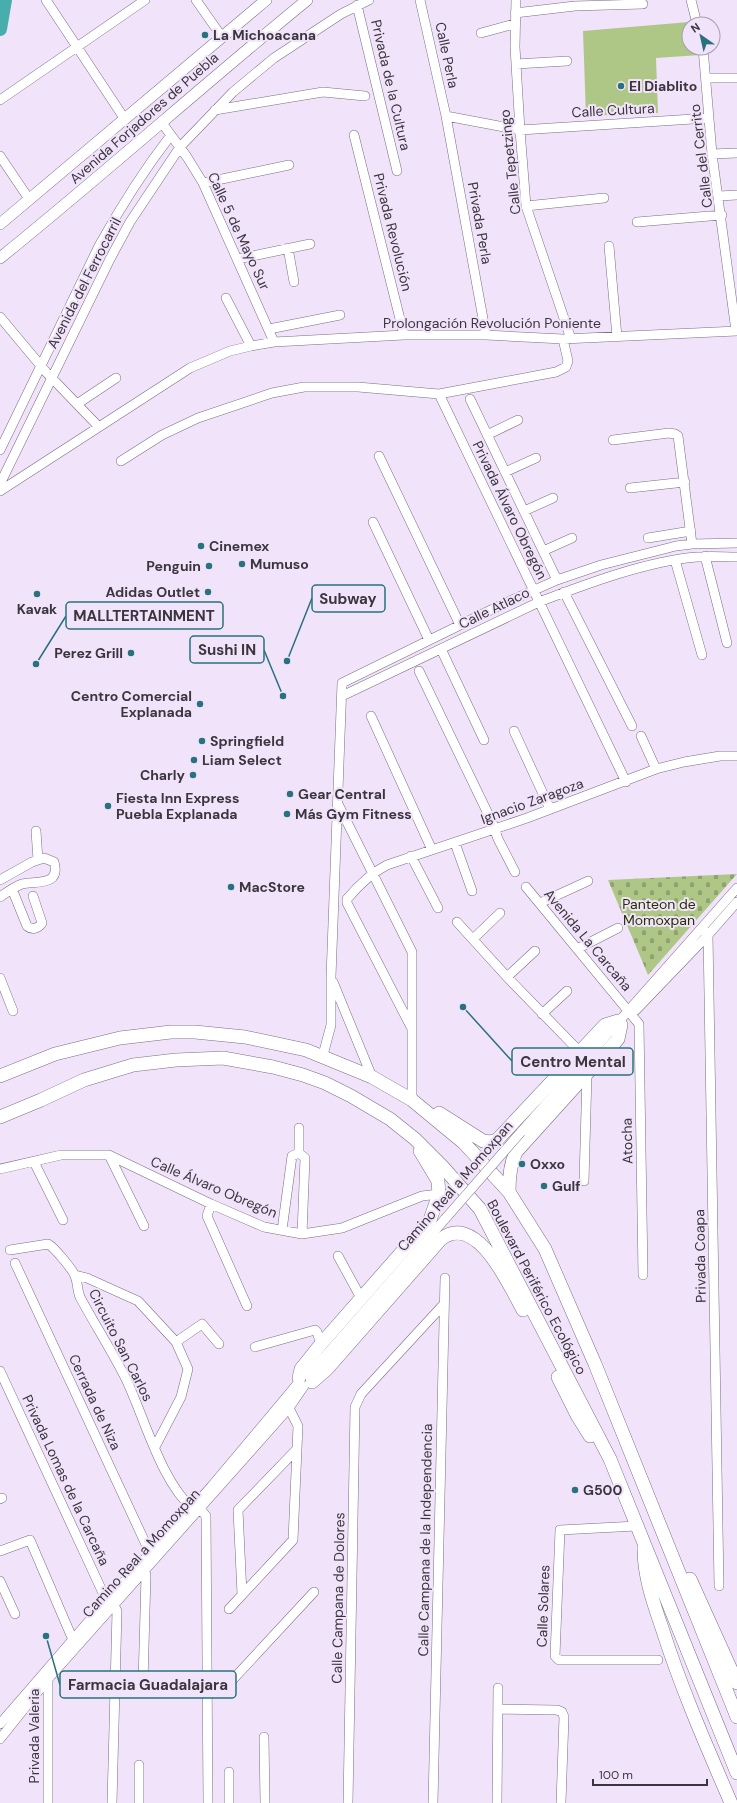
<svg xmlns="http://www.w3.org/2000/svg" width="737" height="1803" viewBox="0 0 737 1803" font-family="'DM Sans',sans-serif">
<defs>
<pattern id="cemetery-stones" width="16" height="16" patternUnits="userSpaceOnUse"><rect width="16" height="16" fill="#afc786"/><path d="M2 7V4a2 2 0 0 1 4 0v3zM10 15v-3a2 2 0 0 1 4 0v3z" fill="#90a26f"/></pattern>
</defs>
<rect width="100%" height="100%" fill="#f1e4fa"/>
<path fill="url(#cemetery-stones)" d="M737 874 648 975 608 880Z"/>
<path fill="#afc786" d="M689 22V48H698L700 55 656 58 658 113 586 116 583 31Z"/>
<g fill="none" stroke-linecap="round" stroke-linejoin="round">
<path stroke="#47adad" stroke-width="14" d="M0 29 5 0"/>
<defs>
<path id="minor" d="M46 0 124 118
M196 0 222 37
M420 0 446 116 486 335
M516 0 515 47 520 130 526 206 571 339
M691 0 697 24
M357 5 397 171
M515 13 575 6 643 4
M481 33 514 24
M703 48 712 154 736 331
M516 64 567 61
M707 78H737
M0 100 145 0
M215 110 323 92 365 96
M446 116 520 130 709 118
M162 123 187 157 203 183 274 342
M354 135 404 335
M712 154 737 153
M0 156 29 199
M203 183 289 165
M719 196 737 195
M526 206 604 198
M637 222 722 215
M609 246 617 337
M288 248 294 282
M238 259 310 244
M226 298 251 346
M0 317 46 372 99 427
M269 329 340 315
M439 394 626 782
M470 399 557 580
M77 404 116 378
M487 435 518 420
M613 440 669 433 675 434 678 436 692 544
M0 450 99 246C120 208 144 170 171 135
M379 456 460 625
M121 461 162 435 198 418 272 393 304 387H358L439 394 556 372 566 367 568 361 563 339
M505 472 536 458
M0 484 110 259 130 222 180 147 233 92 274 58 341 14 369 0
M630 488 685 482
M0 491 190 368 230 351 251 346 274 342 404 335H486L563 339 737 331
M524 511 553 498
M373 522 429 640
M648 538 691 531
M543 551 572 538
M705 556 727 643
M675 560 702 655
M564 592 632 726
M441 649 484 740
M419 671 492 822 498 839 515 872
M342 696 539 602C586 584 647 561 697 557 710 556 724 557 737 557
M371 716 432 850
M514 731 550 809
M641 736 656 769
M338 804 412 952V1100
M36 831 38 860
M455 843 472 891
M411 856 438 908
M0 880 32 862 44 858 54 862C61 886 37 881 22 884 14 887 7 892 0 897
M526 887 639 1024 643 1275
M12 889 27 926C32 930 38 929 42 923L33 896
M540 903 588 881
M457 922 507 977 580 1052
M703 927 708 935 719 1586
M473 939 500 913
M577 949 618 928
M507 977 535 951
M0 978 13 1011
M333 982 372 1077
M636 1010 708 935 737 902
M542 1014 567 991
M411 1027 347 903V899C358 886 371 873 387 865L527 818 656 769 684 762 720 756H737
M323 1055 331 1025V977L342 683 503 604 557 580 601 565 676 546 692 544 737 543
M521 1132 737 888
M299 1153 305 1158 302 1234
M299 1153V1128
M109 1155 144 1226
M34 1162 63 1220
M0 1169 61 1155H109L211 1204 264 1227 302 1234 342 1228 422 1196 439 1194
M584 1181 587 1074
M211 1204 207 1216 247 1306
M282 1230 292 1156 299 1153
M10 1250 48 1244C54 1247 73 1270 75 1276 78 1283 77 1290 80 1297 95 1325 112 1351 126 1379 145 1419 161 1482 194 1510
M338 1256 361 1298
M15 1263 150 1553
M75 1275 87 1278 138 1301 176 1342 188 1369 181 1397 155 1447
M176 1342 202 1324 219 1344
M255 1347 315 1330 317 1332 321 1344
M0 1371 103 1593 108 1599
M299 1380 301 1376 307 1374 320 1362 445 1219
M311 1383V1376L320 1362
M0 1499 2 1498
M196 1504 206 1516 208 1803
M637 1526 560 1530 555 1656 559 1660H658
M0 1551 30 1540 73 1640
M0 1581 15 1614
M242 1594 238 1510 297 1449
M229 1609 293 1540 298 1426 289 1408 286 1405
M143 1683 146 1575 144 1571
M206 1695 224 1689 314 1592
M498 1709 557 1710 562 1712 564 1717 561 1803
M0 1724 108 1599 211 1487 299 1382
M264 1737 265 1803
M0 1739 48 1679 289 1408 304 1386
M139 1765V1803
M229 1772V1803
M48 1803V1678
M112 1803 117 1611 114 1605
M348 1803 355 1407 361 1394 444 1304
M433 1803 445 1278
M497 1803 498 1688"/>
<path id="major" d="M0 224 266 0
M0 258C104 174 203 85 307 0"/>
<path id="highway" d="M0 1076 55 1054 120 1038 171 1032H195L245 1037 306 1050 372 1077 412 1100 464 1143 509 1192 545 1249 595 1364 737 1717
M439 1113 483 1141 490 1142 497 1140 605 1025 618 1021 621 1025 618 1039 516 1152C510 1164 509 1178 509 1192
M0 1117 41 1100 84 1080 133 1065 176 1060 223 1058 273 1067 303 1075 325 1083 351 1096 390 1119 415 1139 442 1166 480 1209 610 1459 737 1773
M558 1377 577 1415 590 1436
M299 1378 301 1369 321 1344 430 1220 439 1194 438 1181 420 1151
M312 1382 327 1369 441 1239C477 1211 510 1287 523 1310
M644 1549C644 1576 653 1602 662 1628 681 1688 706 1745 731 1803
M690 1579 737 1683"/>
</defs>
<use href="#minor" stroke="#7a6e82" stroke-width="10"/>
<use href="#major" stroke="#7a6e82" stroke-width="12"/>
<use href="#highway" stroke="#7a6e82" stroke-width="14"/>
<use href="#minor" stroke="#fff" stroke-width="9"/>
<use href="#major" stroke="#fff" stroke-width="11"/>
<use href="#highway" stroke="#fff" stroke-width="13"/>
<defs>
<path id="minor-bridge" d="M445 1219 521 1132"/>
</defs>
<use href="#minor-bridge" stroke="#7a6e82" stroke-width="10" stroke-linecap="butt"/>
<use href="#minor-bridge" stroke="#fff" stroke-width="9"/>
</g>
<g fill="#29717c" stroke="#f1e4fa" stroke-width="1.5">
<circle cx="205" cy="35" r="4"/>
<circle cx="621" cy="86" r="4"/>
<circle cx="201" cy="546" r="4"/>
<circle cx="242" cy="564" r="4"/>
<circle cx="209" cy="566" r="4"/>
<circle cx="208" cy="592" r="4"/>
<circle cx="37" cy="594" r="4"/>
<circle cx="131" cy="653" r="4"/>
<circle cx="200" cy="704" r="4"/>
<circle cx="202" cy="741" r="4"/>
<circle cx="194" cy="760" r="4"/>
<circle cx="193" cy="775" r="4"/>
<circle cx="290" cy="794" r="4"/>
<circle cx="108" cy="806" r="4"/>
<circle cx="287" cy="814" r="4"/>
<circle cx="231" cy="887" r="4"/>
<circle cx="522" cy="1164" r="4"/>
<circle cx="544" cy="1186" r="4"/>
<circle cx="575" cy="1490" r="4"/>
</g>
<g text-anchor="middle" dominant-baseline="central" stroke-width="4" stroke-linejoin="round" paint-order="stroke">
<g font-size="14" font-weight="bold" fill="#3b353e" stroke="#f1e4fa" text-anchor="start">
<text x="213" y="35">La Michoacana</text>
<text x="629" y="86">El Diablito</text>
<text x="209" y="546">Cinemex</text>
<text x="250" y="564">Mumuso</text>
<text x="201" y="566" text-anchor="end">Penguin</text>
<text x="200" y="592" text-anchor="end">Adidas Outlet</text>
<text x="37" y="609" text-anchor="middle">Kavak</text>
<text x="123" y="653" text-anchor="end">Perez Grill</text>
<text x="192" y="696" text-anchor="end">Centro Comercial<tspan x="192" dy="16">Explanada</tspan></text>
<text x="210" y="741">Springfield</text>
<text x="202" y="760">Liam Select</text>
<text x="185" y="775" text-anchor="end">Charly</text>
<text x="298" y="794">Gear Central</text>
<text x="116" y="798">Fiesta Inn Express<tspan x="116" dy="16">Puebla Explanada</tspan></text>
<text x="295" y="814">Más Gym Fitness</text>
<text x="239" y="887">MacStore</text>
<text x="530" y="1164">Oxxo</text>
<text x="552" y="1186">Gulf</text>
<text x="583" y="1490">G500</text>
</g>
<g font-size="14" fill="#3b353e" stroke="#f1e4fa">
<text transform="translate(447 55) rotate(78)">Calle Perla</text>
<text transform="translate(391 85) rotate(77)">Privada de la Cultura</text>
<text transform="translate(613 110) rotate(-3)">Calle Cultura</text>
<text transform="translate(144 118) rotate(-41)">Avenida Forjadores de Puebla</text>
<text transform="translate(701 156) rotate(-97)">Calle del Cerrito</text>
<text transform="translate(510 162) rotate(-96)">Calle Tepetzingo</text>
<text transform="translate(480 223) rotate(80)">Privada Perla</text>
<text transform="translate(239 231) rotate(65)">Calle 5 de Mayo Sur</text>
<text transform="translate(393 232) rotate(76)">Privada Revolución</text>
<text transform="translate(84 283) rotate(-63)">Avenida del Ferrocarril</text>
<text x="492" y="323">Prolongación Revolución Poniente</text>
<text transform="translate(510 510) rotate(64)">Privada Álvaro Obregón</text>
<text transform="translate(494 608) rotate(-26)">Calle Atlaco</text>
<text transform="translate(532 801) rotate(-20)">Ignacio Zaragoza</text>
<text transform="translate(588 940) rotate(50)">Avenida La Carcaña</text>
<text transform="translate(627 1141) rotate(-91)">Atocha</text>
<text transform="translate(455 1186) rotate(-49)">Camino Real a Momoxpan</text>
<text transform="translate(214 1187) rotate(23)">Calle Álvaro Obregón</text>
<text transform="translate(700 1256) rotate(-91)">Privada Coapa</text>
<text transform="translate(537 1287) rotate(62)">Boulevard Periférico Ecológico</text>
<text transform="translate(121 1345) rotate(63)">Circuito San Carlos</text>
<text transform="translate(95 1402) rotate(65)">Cerrada de Niza</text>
<text transform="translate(66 1480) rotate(65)">Privada Lomas de la Carcaña</text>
<text transform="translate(425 1540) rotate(-89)">Calle Campana de la Independencia</text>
<text transform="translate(141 1553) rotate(-48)">Camino Real a Momoxpan</text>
<text transform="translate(338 1598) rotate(-89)">Calle Campana de Dolores</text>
<text transform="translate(543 1606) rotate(-88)">Calle Solares</text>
<text transform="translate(34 1736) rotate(-90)">Privada Valeria</text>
</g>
<g font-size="14" fill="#233100" stroke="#f1e4fa">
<text x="659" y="904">Panteon de<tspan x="659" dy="16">Momoxpan</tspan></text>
</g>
</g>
<path fill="none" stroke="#29717c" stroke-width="1.5" d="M287 661L312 598M36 664L66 616M283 696L264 650M463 1007L512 1061M46 1636L60 1685"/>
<g fill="#29717c" stroke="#f1e4fa" stroke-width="1.5">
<circle cx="287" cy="661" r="4"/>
<circle cx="36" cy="664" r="4"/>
<circle cx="283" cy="696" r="4"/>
<circle cx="463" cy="1007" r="4"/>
<circle cx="46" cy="1636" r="4"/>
</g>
<g fill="#f1e4fa" stroke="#29717c" stroke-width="1.5">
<rect x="312" y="585" width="73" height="27" rx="4"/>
<rect x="66" y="602" width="157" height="27" rx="4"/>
<rect x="190" y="636" width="74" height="27" rx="4"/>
<rect x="512" y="1048" width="121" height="27" rx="4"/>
<rect x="60" y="1671" width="176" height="27" rx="4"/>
</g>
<g font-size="15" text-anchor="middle" font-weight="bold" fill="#3b353e">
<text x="348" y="604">Subway</text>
<text x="144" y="621">MALLTERTAINMENT</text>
<text x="227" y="655">Sushi IN</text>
<text x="573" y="1067">Centro Mental</text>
<text x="148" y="1690">Farmacia Guadalajara</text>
</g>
<g transform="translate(701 36) rotate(326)"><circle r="19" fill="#f1e4fa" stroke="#a89eaf"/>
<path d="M0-3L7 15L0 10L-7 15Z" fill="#29717c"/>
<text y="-6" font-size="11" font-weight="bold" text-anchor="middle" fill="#3b353e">N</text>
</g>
<path d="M593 1779v6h114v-6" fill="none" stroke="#3b353e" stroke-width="2"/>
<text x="599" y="1779" font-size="12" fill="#3b353e" stroke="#f1e4fa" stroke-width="3" paint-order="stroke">100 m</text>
</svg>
